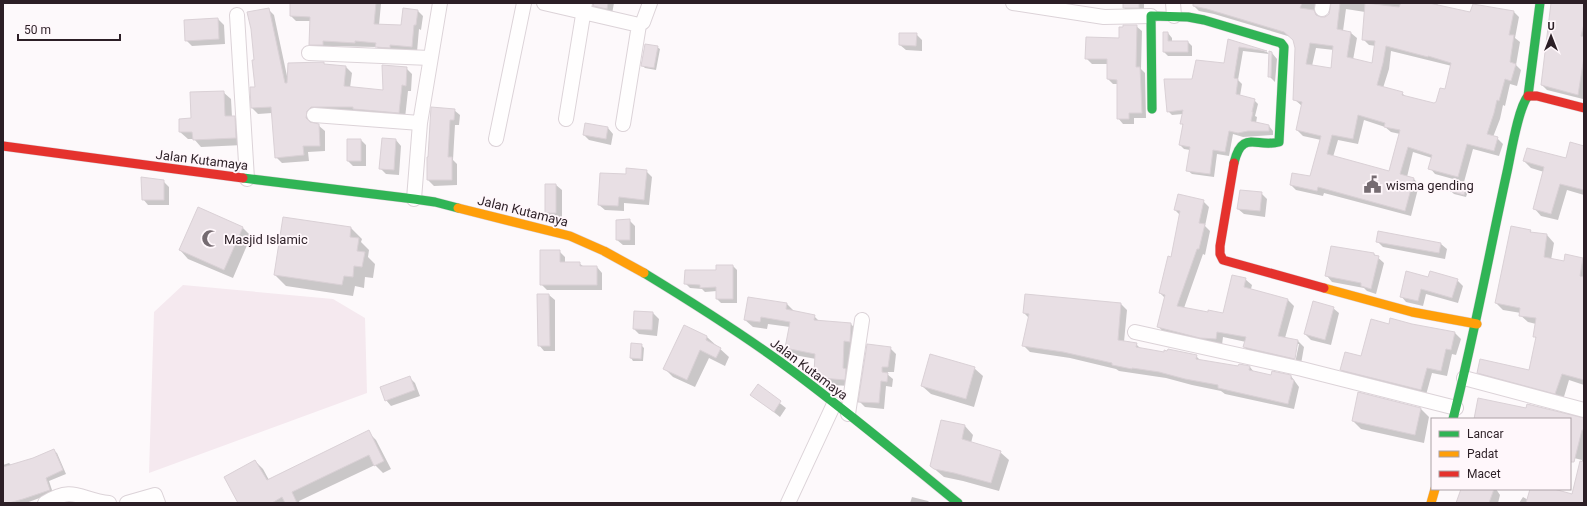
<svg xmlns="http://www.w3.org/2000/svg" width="1587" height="506" viewBox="0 0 1587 506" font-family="Roboto,sans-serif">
<rect width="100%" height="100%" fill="#fdf9fb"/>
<path fill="#f5e9ef" d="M183 285 333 299 365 318 367 393 149 473 154 312Z"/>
<path fill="#0003" fill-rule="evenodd" d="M291 3H379L381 4 379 25 402 26 418 11 423 16 421 30 419 29 417 52 394 49V52H381L377 47 328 46V50L315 49 310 44 311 21H296L291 16Z
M594 3H614L612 14 600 11 594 5Z
M1124 3H1144V13H1130L1124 8Z
M1194 3H1322L1320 7 1319 18H1321L1329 15 1332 3H1438L1437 6 1471 13 1513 11 1519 17 1515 38 1520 42 1516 65 1521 70 1517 86 1510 84 1505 106 1503 105 1500 119 1493 137 1497 138 1503 144 1499 156 1473 149 1464 182 1435 174 1430 168 1432 158 1413 152 1407 177 1414 179 1419 185 1411 216 1324 193 1323 196 1296 190 1291 185 1311 177 1321 140 1303 136 1297 130 1302 106 1294 99 1296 47 1294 40 1291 37 1214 14 1199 11 1194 6ZM1346 9 1365 12 1363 39 1369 45 1376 46 1372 64 1353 60 1357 38 1351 33 1343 31ZM1316 48 1334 50 1331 69 1312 66ZM1391 51 1452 66 1446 91 1437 103 1434 104 1406 97 1402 93 1383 88 1389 69ZM1364 120 1385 127 1391 132 1400 134 1390 172 1333 157 1338 140 1358 144Z
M1552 3H1584L1583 99 1547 90 1542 85Z
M268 9 274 15 287 76 323 63 325 65 346 67 352 73 350 88 384 91 406 68 412 74 411 91H408L405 118 311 120 312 124 318 125 325 131V151L308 152 309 161 282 163 276 157 272 113 258 114 252 108 256 88V61Z
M218 19 224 25 225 44 192 46 186 40Z
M1136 26 1142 31 1141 69 1145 73 1146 118H1134V124H1123L1118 118V84H1113L1108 79V64H1092L1086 58 1120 39Z
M1168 33 1172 38V42H1188L1192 46V56H1168L1164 52Z
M916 34 922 40V51L906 50 900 45Z
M1228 40 1267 52 1269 54 1243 51 1238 80 1242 84 1240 96 1254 100 1258 104 1255 116 1257 117 1256 123 1269 126 1273 131V135L1243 137 1233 134 1229 156 1217 154 1214 177 1192 174 1187 170 1190 150 1184 149 1180 145 1183 125 1181 123 1183 114 1172 115 1168 111 1193 80 1225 64Z
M657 47 660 49 656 70 645 68 642 65Z
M1272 53 1277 59 1275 82 1269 76Z
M223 92 231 99 232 117H234L242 124 243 145 201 147 194 139H188L180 132 192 119Z
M454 110 460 115 459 125H455L453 160 457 164V185L434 186 428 180 429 158Z
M608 128 613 134 611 145 589 140 584 135Z
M361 140 366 145V166H353L348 161Z
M396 140 401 146 399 175 386 174 380 168Z
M1584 147V195L1567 190 1558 220 1541 216 1534 208 1544 172 1531 168 1524 161 1566 160Z
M646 171 652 177 649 205 624 203V211L605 210 599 205 627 175Z
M163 181 169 187V205H148L143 199Z
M556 185 562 190V218H552L546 213Z
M1466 185 1469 188 1466 197 1454 194 1451 191Z
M1261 193 1267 199 1265 217 1244 214 1238 209Z
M1203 201 1209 207 1205 226 1210 231 1205 255 1203 254 1184 308 1209 314H1224L1245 279 1252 285 1251 289 1288 300 1294 306 1285 338 1298 341 1304 347 1301 364 1295 363 1299 344H1297L1293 362 1250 353 1244 347 1246 342 1223 337 1222 345 1164 333 1158 326 1165 298 1160 293 1171 258 1180 215 1175 210Z
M629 220 635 226V245H623L617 240Z
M243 228 251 236 233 278 188 259 180 250Z
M351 228 362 239 361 242 369 250 368 257 375 264 373 278 365 277 364 288 355 286 353 296 286 286 275 275Z
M1530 231 1532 233 1547 235 1554 243 1551 260 1565 262 1566 255 1584 259V385L1569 380 1563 400 1485 379 1478 372 1530 371 1537 339 1534 336 1536 324 1528 322 1520 315 1521 313 1503 310 1496 303Z
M1377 241 1441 244 1447 249 1445 259 1383 247Z
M559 251 565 257V263H579L584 267H597L602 273V290H547L541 284Z
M1374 254 1384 263 1376 294 1367 291 1364 288 1332 282 1327 276Z
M733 266 737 270V303H721L717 299V291L705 292 702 289 690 288 686 284Z
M1429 278 1457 280 1463 286 1458 303 1426 294 1423 306 1406 302 1401 296Z
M549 295 555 300V351H544L539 345Z
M787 304 794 311 814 316 820 322 851 324 858 332 852 386 829 385 815 373 816 359 794 355 786 348 790 327 768 324 767 329 753 327 745 320Z
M1121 304 1127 310 1124 342 1136 344 1141 349 1165 353 1196 356 1201 361 1239 368 1240 365 1250 367 1254 372 1272 376H1291L1299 387 1294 409 1225 394 1221 391 1192 385 1166 378 1119 371 1116 369 1070 358 1030 352 1024 346 1029 318 1024 313Z
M1333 308 1339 313 1331 345 1311 340 1305 334Z
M653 313 659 319 657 336 639 334 634 329Z
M1390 325H1412L1455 333 1461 339 1456 355 1452 354 1447 376 1432 373 1426 395 1347 375 1341 370 1361 357Z
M707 337 729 357 725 366 709 358 695 387 673 377 665 369Z
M641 345 644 348 643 361H633L631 358Z
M890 348 896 354 894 372H888L887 374 893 379 892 387 886 386 884 409 865 407 859 401Z
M974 368 983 376 974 407 931 394 922 386Z
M409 377 415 383 420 396 391 406 386 400Z
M758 386 786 408 780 417 752 395Z
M1359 393 1421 409 1429 417 1424 443 1361 429 1353 421Z
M1479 399 1584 420V503H1519L1523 497 1528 500 1531 489H1554L1572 495 1582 460 1570 457V419H1474Z
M965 426 973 435 971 443 1000 452 1009 460 999 491 963 481 944 477 931 466Z
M368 432 376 440 391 469 383 473 375 465 299 501 300 503H239L255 461 263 469 269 480Z
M53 450 57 453 66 474 49 481 53 493 26 503H10L3 482V465L9 463 11 465 33 459Z
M1462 489H1496L1500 495 1498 503H1457Z
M912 497 928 501 930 503H910Z"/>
<path fill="#e8dfe4" stroke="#dad1d6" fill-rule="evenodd" d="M290 3H376L374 24 401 25 403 8 418 10 416 25H414L412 47 390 45V48L375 47 376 43 355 41V43L323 41V45H309L310 17 290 16Z
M594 3H608L607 9 593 6Z
M1123 3H1139V8H1123Z
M1193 3H1302L1300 8 1314 10 1316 15 1321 17H1325L1329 14 1331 3H1340L1337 29 1351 32 1347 57 1372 63 1375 41 1362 40 1365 3 1399 7 1401 3H1429L1470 12 1473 4 1514 11 1509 35H1514L1510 62 1516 64 1511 81 1505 79 1499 101 1497 100 1494 113 1487 134 1498 137 1494 151 1467 144 1458 177 1428 169 1432 155 1408 147 1400 174 1414 178 1405 211 1318 187 1317 191 1290 185 1292 173 1310 176 1321 136 1296 130 1302 102 1293 100 1295 48 1293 40 1284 32 1207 9 1193 6ZM1310 43 1333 46 1331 68 1306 64ZM1386 46 1428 57V56L1451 63 1445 89 1440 88 1436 102 1434 103 1402 95 1403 92 1377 85 1383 63ZM1358 115 1385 123 1384 127 1400 130 1389 171 1327 154 1332 135 1353 139Z
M1551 3H1584V24L1581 36 1584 37V57L1578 95 1541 85Z
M269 8 285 83H287L288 63 324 62V64L346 66 344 86 383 90 382 65 407 67 406 86 402 85 399 113 353 109V107H311L307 111 306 118 310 122 319 124 320 146H303L304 155 275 158 271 107 251 108 250 87H255L252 60H254L251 29 247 12Z
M218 18 219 39 185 41 184 20Z
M1123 25H1137L1136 67H1140L1142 113H1129V119H1117V80L1107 79V59H1085L1086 37 1119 38V27H1123Z
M1163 32H1168V41H1188V52H1163Z
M899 33H917L916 46 899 45Z
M1228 39 1267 51 1239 47 1234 78 1238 79 1236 94 1255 99 1252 112H1253L1251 121 1269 125V131H1248L1238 133 1229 131 1225 152 1213 150 1210 174 1186 171 1190 147 1179 145 1183 124H1180L1183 110 1167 112 1164 79H1192L1196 60 1224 63Z
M645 44 658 46 654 68 641 66Z
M1269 51 1272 52 1271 77H1268Z
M224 91 225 116H235L236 138 193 140 192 132H179V119L191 118 190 92Z
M431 107 455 109 454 120H450L448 157H452V180H427V157H428Z
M585 123 608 127 606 139 583 135Z
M382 138 396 139 394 170 379 169Z
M347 139H361V161H347Z
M1570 142 1584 146V190L1560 184 1551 214 1533 209 1544 167 1523 161 1527 148 1566 158Z
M626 168 647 170 644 200 619 197 618 206 598 205 600 173 626 174Z
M141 177 164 180V200H142Z
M1453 180 1467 184 1464 195 1450 191Z
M545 184H556V213H545Z
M1240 190 1262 192 1260 211 1237 209Z
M1178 194 1204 200 1199 223 1205 224 1199 249H1197L1177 306 1208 312V310L1223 313 1232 275 1246 278 1244 287 1288 299 1278 336 1298 340 1295 359 1243 347 1246 337 1217 332 1216 339 1200 338 1157 327 1165 295 1159 293 1168 256 1171 257 1180 211 1174 210Z
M198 207 243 227 224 270 179 250Z
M283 217 351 227 350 237 359 238 357 251 365 252 362 267 354 266 353 277 344 276 342 285 274 275Z
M630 219V240H616V220Z
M1511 226 1531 230 1530 232 1547 234 1544 257 1564 261 1565 254 1583 258 1580 276 1584 277V380L1562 374 1555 394 1477 373 1480 359 1529 370 1536 337H1533L1536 318 1519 316 1520 308 1495 303Z
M1378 231 1441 243 1439 253 1376 242Z
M1331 246 1374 253V255L1379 256 1371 289 1361 286V283L1325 276Z
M540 250H560V262H580V266H597V285H540Z
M716 265H733V299H716V287L700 288V285L684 284 685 270H716Z
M1406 271 1428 277 1430 271 1458 279 1452 298 1421 289 1418 301 1400 297Z
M537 294H549L550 346H538Z
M1025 294 1121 303 1118 340 1137 343 1136 347 1164 352V350L1167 351 1168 349 1197 355 1196 359 1238 366 1239 364 1250 366 1249 370 1271 375 1272 371 1291 375V379L1294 380 1288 404 1218 388V385L1185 379 1159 372 1132 368V369L1112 365V363L1063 352 1022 346 1029 314 1023 313Z
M748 297 787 303 786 309 815 315 814 320 851 323 850 342 844 341 843 368 846 369 845 380 821 378 814 374 815 354 785 348 790 322 761 317 760 322 744 320Z
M1313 301 1334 307 1325 340 1304 334Z
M634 311 653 312 652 330 633 329Z
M1390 318 1412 324 1455 332 1451 350 1446 349 1441 371 1427 368 1421 390 1340 370 1345 352 1361 356 1371 319 1389 324Z
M684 325 707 336 706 340 721 348 716 358 700 350 687 380 663 369Z
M631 343 642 344 641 359 630 358Z
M867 344 891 347 888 367H882V372L888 373 887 382 881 381 879 403 858 402Z
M930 354 975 367 966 399 921 386Z
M410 376 415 390 385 401 380 387Z
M758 384 781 401 774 412 750 395Z
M1358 392 1421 408 1415 435 1352 421Z
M1478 398 1526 408 1527 404 1584 418V430H1582L1574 462H1570V419H1474Z
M941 420 965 425 962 439 1001 451 991 483 954 473 934 469 930 466Z
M369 430 384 461 374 466 369 455 292 492 297 503H285L282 497 272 503H238L224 477 255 460 267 480Z
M54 449 63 470 46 478 50 490 23 499 9 503H3V467L33 458Z
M1580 461 1584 462V503H1526L1530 489H1554L1572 494Z
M1461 489H1494L1489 503H1456Z"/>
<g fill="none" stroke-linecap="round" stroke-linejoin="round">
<defs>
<path id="street" d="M544 3 639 25 643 22 650 3
M1013 3 1104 17 1151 16
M1173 3 1174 16
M1322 9 1323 3
M237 15 247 179
M309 53 430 58
M314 115 420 123
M566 119 585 3
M623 124 639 25
M496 139 524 3
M414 199 420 123 440 3
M1135 332 1302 369 1456 408
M1464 378 1584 410
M848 414 862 320
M45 503C74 485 80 500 109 503
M127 503 155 495 158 503
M788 503 834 404"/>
<path id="fast" d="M1152 109 1151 16 1188 17 1204 20 1281 43 1284 47 1279 142C1256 148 1242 129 1234 163
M243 178 414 199 435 202 458 208
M644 273C690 301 736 330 779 361 841 406 899 455 958 503
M1453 419C1474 337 1489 254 1507 172 1511 154 1518 108 1528 96L1540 3"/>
<path id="slow" d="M458 208 570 236 604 251 644 273
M1324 288 1412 312 1477 324
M1431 503 1435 489"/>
<path id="jam" d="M1528 96H1537L1584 108
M3 146 243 178
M1234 163 1220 246V254L1223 260 1324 288"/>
</defs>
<use href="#street" stroke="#dcd3d8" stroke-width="16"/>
<use href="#fast" stroke="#dcd3d8" stroke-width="10"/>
<use href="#slow" stroke="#dcd3d8" stroke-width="10"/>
<use href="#jam" stroke="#dcd3d8" stroke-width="10"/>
<use href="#street" stroke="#fffefe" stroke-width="14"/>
<use href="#fast" stroke="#30b455" stroke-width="9"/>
<use href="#slow" stroke="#ff9f0a" stroke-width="9"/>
<use href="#jam" stroke="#e5322d" stroke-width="9"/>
</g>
<defs>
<symbol id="civic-bare" viewBox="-9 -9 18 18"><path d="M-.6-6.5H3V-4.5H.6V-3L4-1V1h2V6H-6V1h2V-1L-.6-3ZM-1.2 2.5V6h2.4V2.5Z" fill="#756b71" stroke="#fff7fb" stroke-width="2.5" paint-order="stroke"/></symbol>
<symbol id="mosque-bare" viewBox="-9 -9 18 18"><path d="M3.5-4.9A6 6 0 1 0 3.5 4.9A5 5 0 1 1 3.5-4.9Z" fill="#756b71" stroke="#fff7fb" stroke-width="2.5" paint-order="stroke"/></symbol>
</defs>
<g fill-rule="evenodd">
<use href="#civic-bare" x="1360" y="172" width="25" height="25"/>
<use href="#mosque-bare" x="198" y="226" width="25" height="25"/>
</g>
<g text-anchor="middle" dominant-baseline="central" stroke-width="3.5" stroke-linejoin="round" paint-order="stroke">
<g font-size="13" fill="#2c1f26" stroke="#fff7fb">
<text transform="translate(202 160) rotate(7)">Jalan Kutamaya</text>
<text transform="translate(523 211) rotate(14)">Jalan Kutamaya</text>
<text transform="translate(809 369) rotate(37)">Jalan Kutamaya</text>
</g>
<g font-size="13" fill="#2c1f26" stroke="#fff7fb" text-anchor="start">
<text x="1386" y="185">wisma gending</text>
<text x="224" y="239">Masjid Islamic</text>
</g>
</g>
<rect width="1587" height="506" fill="none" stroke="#2c1f26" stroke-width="8"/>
<rect x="1431" y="418" width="140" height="72" fill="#fff7fb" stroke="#aba1a6"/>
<rect x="1439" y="431" width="20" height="6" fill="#30b455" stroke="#aba1a6"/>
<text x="1467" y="438" font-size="12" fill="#2c1f26">Lancar</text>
<rect x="1439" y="451" width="20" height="6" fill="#ff9f0a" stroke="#aba1a6"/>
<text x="1467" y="458" font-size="12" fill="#2c1f26">Padat</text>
<rect x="1439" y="471" width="20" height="6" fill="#e5322d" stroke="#aba1a6"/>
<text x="1467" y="478" font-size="12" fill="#2c1f26">Macet</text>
<g transform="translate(1551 36)" stroke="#fff7fb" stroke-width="3" paint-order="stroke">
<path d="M0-3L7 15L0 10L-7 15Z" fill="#2c1f26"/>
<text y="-6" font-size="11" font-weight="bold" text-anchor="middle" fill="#2c1f26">U</text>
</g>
<path d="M18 34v6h102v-6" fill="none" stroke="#2c1f26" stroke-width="2"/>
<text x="24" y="34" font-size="12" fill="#2c1f26" stroke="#fff7fb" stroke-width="3" paint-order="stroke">50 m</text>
</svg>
